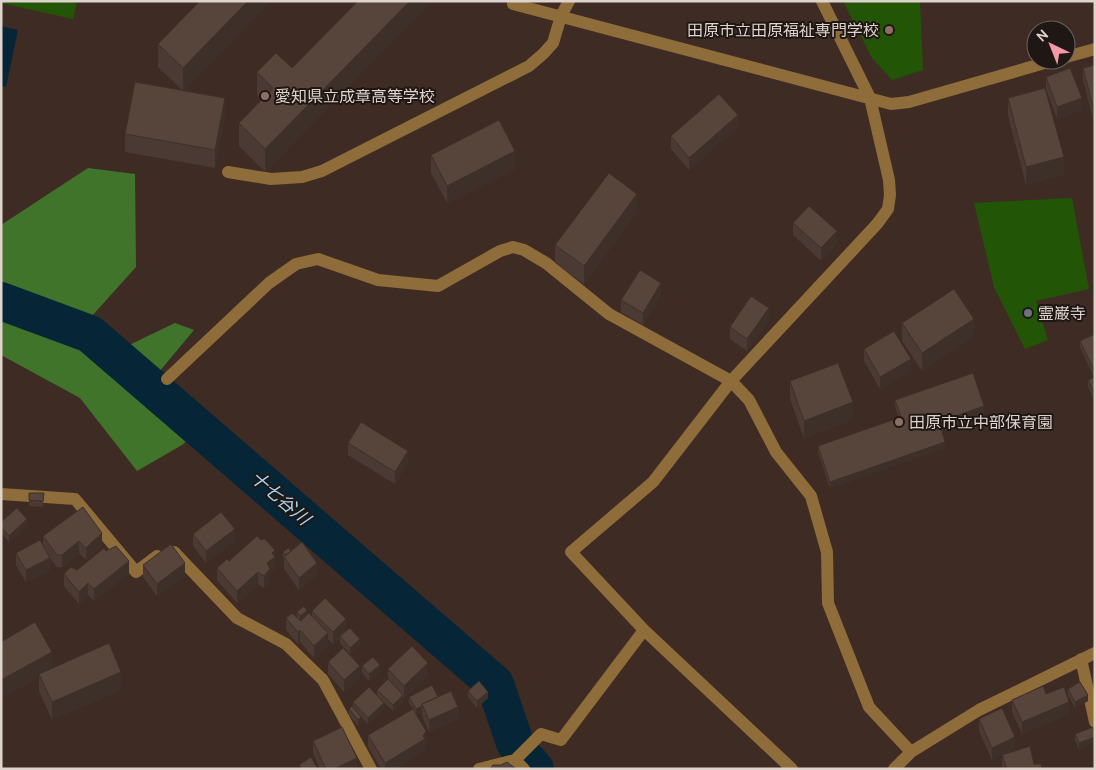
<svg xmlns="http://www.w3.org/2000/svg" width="1096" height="770" viewBox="0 0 1096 770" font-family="Cabin,'Noto Sans JP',sans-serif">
<rect width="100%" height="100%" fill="#3e2c24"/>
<path fill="#235506" d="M1 1H77L73 19 1 3Z
M843 1H920L923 70 892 80 872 58Z
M1072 198 1089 289 1036 301 1048 340 1025 349 994 287 974 203Z"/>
<path fill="#40742a" d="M88 168 135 174 136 267 91 317 127 346 175 323 194 330 154 378 205 425 182 445 137 471 80 398 1 355V225Z"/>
<path fill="#062536" d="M1 26 18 30 6 87 1 86Z"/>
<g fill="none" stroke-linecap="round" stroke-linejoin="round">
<path stroke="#062536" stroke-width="38" d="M1 301 90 334 495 684 515 743
M526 759 535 769"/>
<path stroke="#8f6d3a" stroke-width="12" d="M513 4 891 104 909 102 1055 60
M1066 57 1095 49
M228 172 271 179 302 177 322 171 529 66 543 54 553 43 561 16 569 1
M167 379 269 283 296 264 318 259 378 280 438 286 500 251 513 247 524 250 546 263 609 314 731 381 749 400 776 452 811 496 827 552 828 603 869 707 911 752
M1 494 75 499 136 572 157 556
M174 552 237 618 286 644 323 680 371 769
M1081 659 1095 722
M515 760 541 734 561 740 644 630
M479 769 515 760 524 769
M792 769 644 630 571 552 653 482 731 381 877 224 888 209 890 195 889 180 870 98 822 1
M894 769 911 752 979 710 1095 653"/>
</g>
<path fill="#4b3a33" d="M200 1H271L183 91 225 116 215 168 125 152V134L182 90 158 67V44Z
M358 1H432L265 172 239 146V123L262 100 257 95V72L292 68Z
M1095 65V126L1083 80V68Z
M1046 77 1082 110 1057 119 1046 89Z
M1008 98 1064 174 1026 185 1008 116Z
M738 127 689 170 671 149V136Z
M431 155 515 169 447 203 431 173Z
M637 212 584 284 555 263V245Z
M793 223 837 244 821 261 793 235Z
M661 295 643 325 621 312V300Z
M769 320 747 351 730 339V327Z
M902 323 974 337 922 371 902 341Z
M1095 334V401L1088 387V380L1094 377 1080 347V341Z
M864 349 911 371 880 389 864 361Z
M790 381 853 420 804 438 790 399Z
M895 400 984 413 941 428 945 448 830 488 818 452V446L899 418 895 406Z
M348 443 408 463 395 484 348 455Z
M29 493H44L43 507 29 506Z
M1 522 27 526 9 542 1 533Z
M193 534 235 541 206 563 193 546Z
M43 536 102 545 86 560 79 553 62 567H57L49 557 50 570 26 582 16 565V553L43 545Z
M261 540 275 550V569L270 572V581L264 588 258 584 237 603 217 580V568Z
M106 551 129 573 94 601 88 595 79 604 64 586V574L77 570Z
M291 551 317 575 299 590 284 569V560L283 558V552Z
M143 565 185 575 157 596 143 577Z
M312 611 346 631 360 645 350 654 340 643V637L333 644 328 639V645L314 658 300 642 298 644 286 630V618L297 617V612L307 615 312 616Z
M1 642 52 668 121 690 52 720 39 691V677L1 698Z
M328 662 360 678 344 692 328 674Z
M362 666 380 671 369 681 362 673Z
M388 669 428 675 404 698 403 697V701L393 711 384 703V709L368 724 353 708V702L377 696V690L388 679Z
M1068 689 1088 701 1075 708 1068 695Z
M468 691 488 698 477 708 468 697Z
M1046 694 1069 714 1022 734 1012 712V700Z
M409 697H438L458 719 429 732 422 716V712L416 715 426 743 425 745V751L395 769H381L368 747V735L413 709 409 703Z
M349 709 361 723 358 726 349 715Z
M979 719 1015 749 1003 755 1034 764 1042 769H1002V755L992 760 979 731Z
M1095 732V743L1079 749 1075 740V734Z
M313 741 357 769H320L313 753Z"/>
<path fill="#3d3029" d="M248 1H271L183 91V68Z
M410 1H432L265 172V149Z
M225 98V116L215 168V150Z
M1082 98V110L1057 119V107Z
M738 115V127L689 170V158Z
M515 151V169L447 203V186Z
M1064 157V174L1026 185V167Z
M637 194V212L584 284V266Z
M837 231V244L821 261V248Z
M661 283V295L643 325V313Z
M769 308V320L747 351V339Z
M974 319V337L922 371V353Z
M911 359V371L880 389V377Z
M853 402V420L804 438V421Z
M984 406V413L939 428V422Z
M945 442V448L830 488V482Z
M408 451V463L395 484V472Z
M27 519V526L9 542V536Z
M235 529V541L206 563V551Z
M102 533V545L86 560V548Z
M79 541V553L62 567V555Z
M275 550V569L270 572V581L264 588V576L267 563 272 553Z
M50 558V570L26 582V570Z
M129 561V573L94 601V589Z
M185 563V575L157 596V584Z
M317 563V575L299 590V578Z
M258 572V584L237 603V591Z
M88 583V595L79 604V592Z
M307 611V617L300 622V616Z
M346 619V631L333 644V632Z
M300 630V642L298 644V632Z
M328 633V645L314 658V646Z
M360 639V645L350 654V648Z
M52 652V669L39 674V677L1 698V680Z
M428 663V675L404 698V686Z
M380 665V671L369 681V674Z
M360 666V678L344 692V680Z
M121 672V690L52 720V702Z
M488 692V698L477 708V701Z
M403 695V701L393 711V705Z
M1088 695V701L1075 708V702Z
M1069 702V714L1022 734V722Z
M384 703V709L368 724V718Z
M422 706V712L416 715V709Z
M458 707V719L429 732V720Z
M361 717V723L358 726V720Z
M426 731 425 751 395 769H385V763L423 736Z
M1015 737V749L992 760V748Z
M1095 737V743L1079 749V743Z
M357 758V769H334Z"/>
<path fill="#57443b" stroke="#3d3029" d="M200 1H248L183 68 158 44Z
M358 1H410L265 149 239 123 273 88 257 72 276 53 292 68Z
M1095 65V114L1083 68Z
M1070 68 1082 98 1057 107 1046 77Z
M135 82 225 98 215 150 125 134Z
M1045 88 1064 157 1026 167 1008 98Z
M719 94 738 115 689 158 671 136Z
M499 120 515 151 447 186 431 155Z
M609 173 637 194 584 266 555 245Z
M809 206 837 231 821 248 793 223Z
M640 270 661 283 643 313 621 300Z
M954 289 974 319 922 353 902 323Z
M751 296 769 308 747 339 730 327Z
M894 331 911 359 880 377 864 349Z
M1095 334V372L1080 341Z
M838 363 853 402 804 421 790 381Z
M973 373 984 406 939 422 945 442 830 482 818 446 901 417 895 400Z
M1095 377V394L1088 380Z
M361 422 408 451 395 472 348 443Z
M29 493H44L43 501 29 500Z
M83 507 102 533 86 548 79 541 62 555H57L43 536Z
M17 508 27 519 9 536 1 527V522Z
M221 512 235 529 206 551 193 534Z
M257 536 261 540 265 539 275 550 272 553 275 557 267 563 270 569 264 576 258 572 237 591 217 568 227 559 229 561Z
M40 540 50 558 26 570 16 553Z
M302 542 317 563 299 578 284 557Z
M171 544 185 563 157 584 143 565Z
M116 546 129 561 94 589 88 583 79 592 64 574 71 567 77 570 104 548 106 551Z
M288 548 291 551 285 555 283 552Z
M325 598 346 619 333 632 312 611Z
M304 606 307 611 300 616 297 612Z
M292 613 301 621 309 613 328 633 314 646 300 630 298 632 286 618Z
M35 622 52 652 1 680V642Z
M350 628 360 639 350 648 340 636Z
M109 643 121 672 52 702 39 674Z
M412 646 428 663 404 686 388 669Z
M343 648 360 666 344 680 328 662Z
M373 657 380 665 369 674 362 666Z
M388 679 403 695 393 705 377 690Z
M479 681 488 692 477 701 468 691Z
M1080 682 1088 695 1075 702 1068 689Z
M432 685 438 697 422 704V706L416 709 409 697Z
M1043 686 1046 694 1064 687 1069 702 1022 722 1012 700Z
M369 687 384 703 368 718 353 702Z
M451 691 458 707 429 720 422 704Z
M352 706 361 717 358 720 349 709Z
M1002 708 1015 737 992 748 979 719Z
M413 709 426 731 423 736 425 739 385 763 368 735Z
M342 727 357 758 334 769H326L313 741Z
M1093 727 1095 732V737L1079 743 1075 734Z
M1030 746 1034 764H1041L1042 769H1007L1002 755Z
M311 757 318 769H302L299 765Z
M507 762 516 769H490L493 765H501Z"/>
<g fill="#8d6e63" stroke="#1f1713" stroke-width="2">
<circle cx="889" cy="30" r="5"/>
<circle cx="265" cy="96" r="5"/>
<circle cx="899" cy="422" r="5"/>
</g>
<circle fill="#6b7280" stroke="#1f1713" stroke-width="2" cx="1028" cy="313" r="5"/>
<g text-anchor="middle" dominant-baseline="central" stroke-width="4" stroke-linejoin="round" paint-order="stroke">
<g font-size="16" fill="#dfd3cd" stroke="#1f1713" text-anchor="start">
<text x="879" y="30" text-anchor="end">田原市立田原福祉専門学校</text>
<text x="275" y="96">愛知県立成章高等学校</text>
<text x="1038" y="313">霊巌寺</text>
<text x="909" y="422">田原市立中部保育園</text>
</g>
<g font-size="18" font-style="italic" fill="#abd6f2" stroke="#1f1713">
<text transform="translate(280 498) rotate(41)">十七谷川</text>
</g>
</g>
<rect width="1096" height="770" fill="none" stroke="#dfd3cd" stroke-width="5"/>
<g transform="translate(1051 45) rotate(317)"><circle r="24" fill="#1f1713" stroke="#6c625d"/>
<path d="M0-4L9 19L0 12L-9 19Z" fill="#f49aa6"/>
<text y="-8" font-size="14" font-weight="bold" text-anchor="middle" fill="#dfd3cd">N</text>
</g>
</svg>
